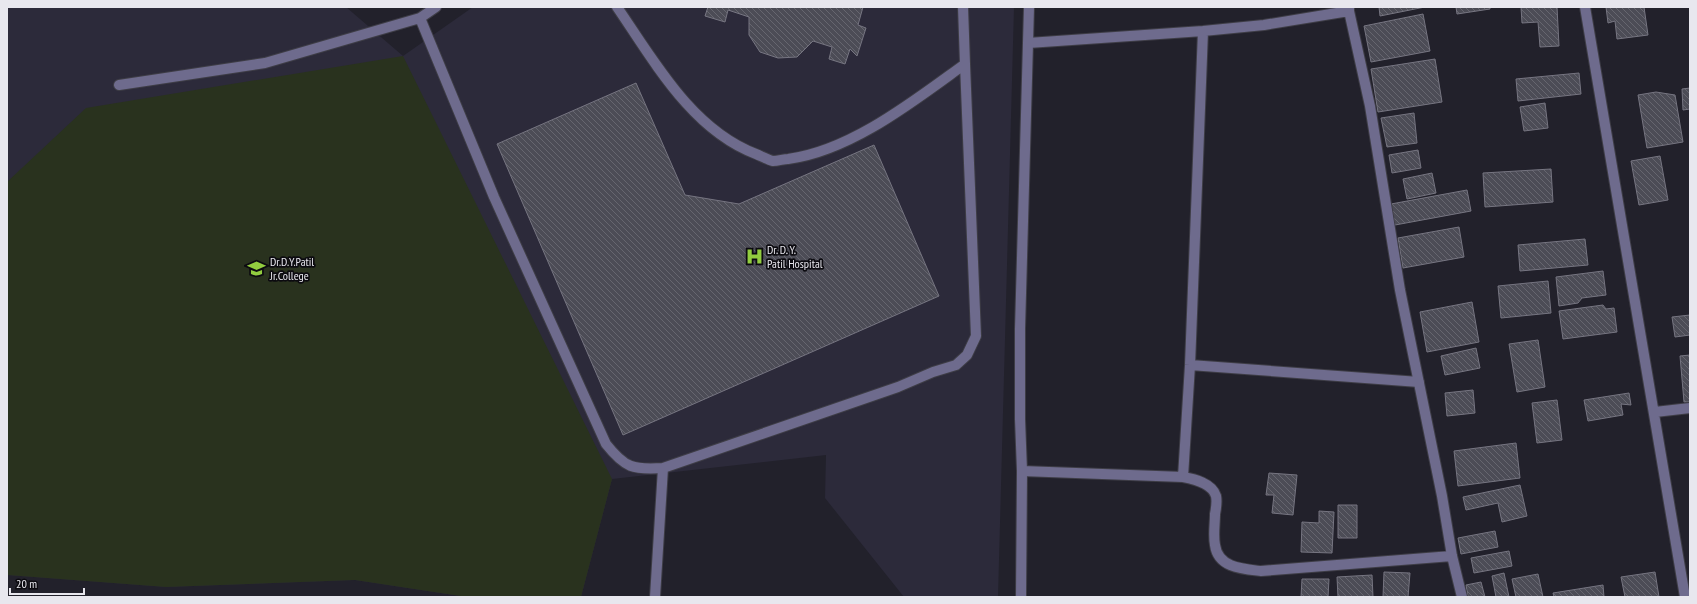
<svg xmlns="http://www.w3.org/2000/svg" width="1697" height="604" viewBox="0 0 1697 604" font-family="'PT Sans Narrow',sans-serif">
<defs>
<pattern id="building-back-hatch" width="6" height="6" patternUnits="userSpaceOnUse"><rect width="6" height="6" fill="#4c4c56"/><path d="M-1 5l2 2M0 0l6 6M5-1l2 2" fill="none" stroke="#66666f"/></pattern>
</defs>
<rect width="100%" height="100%" fill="#22212b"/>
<path fill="#2c2a3a" d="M7 7H346L403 56 473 7H1014L998 597H904L825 498 826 455 612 479 581 597H467L355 580 166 587 7 575Z"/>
<path fill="#29321e" d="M403 56 612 479 581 597H467L355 580 166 587 7 575V182L86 108Z"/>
<path fill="url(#building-back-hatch)" stroke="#767581" d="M708 7H863L858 25 866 28 857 56 850 49 845 64 829 59 832 47 813 41 797 57 778 58 760 52 749 35V17L728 10 725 22 705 16Z
M1379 7H1425L1380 16Z
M1456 7H1490V9L1457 14Z
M1521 7H1557L1559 46 1540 47 1538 22 1522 23Z
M1606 7H1644L1648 35 1617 39 1615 21 1608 23Z
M1423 14 1430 51 1371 62 1364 26Z
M1435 59 1442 102 1378 112 1371 69Z
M1579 73 1581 94 1518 101 1516 79Z
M636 83 685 195 739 204 874 145 939 296 623 435 497 144Z
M1690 88V109L1683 110 1682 89Z
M1656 92 1675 95 1683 142 1647 148 1638 95Z
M1545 103 1548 128 1524 131 1520 107Z
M1414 113 1417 143 1387 147 1381 118Z
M1418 150 1421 168 1392 173 1389 155Z
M1660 156 1668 200 1639 205 1631 161Z
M1551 169 1553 202 1485 207 1483 173Z
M1432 173 1436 193 1407 199 1403 179Z
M1467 190 1471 211 1395 225 1391 204Z
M1459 227 1464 257 1403 268 1398 238Z
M1585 239 1588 265 1520 271 1518 245Z
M1603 271 1606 295 1582 298 1578 303 1559 306 1556 277Z
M1548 281 1551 313 1501 318 1498 286Z
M1472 302 1479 342 1427 352 1420 312Z
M1603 305 1606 309 1614 308 1617 332 1563 339 1559 311Z
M1690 315V335L1675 337 1672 317Z
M1538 340 1545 387 1517 392 1509 344Z
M1476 348 1480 368 1445 375 1441 356Z
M1690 355V402H1684L1680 356Z
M1473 390 1475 413 1447 416 1445 393Z
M1629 393 1631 405 1621 404 1623 415 1588 421 1584 400Z
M1557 400 1562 440 1537 443 1532 403Z
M1516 443 1520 478 1458 486 1454 451Z
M1269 473 1297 475 1293 515 1272 513 1274 495H1266Z
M1520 485 1527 516 1502 522 1498 503 1466 510 1463 497Z
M1338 505H1357V538H1338Z
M1319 511 1334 512 1332 553 1301 552 1302 522 1319 523Z
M1495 531 1498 547 1461 554 1458 538Z
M1509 551 1512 566 1474 573 1471 558Z
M1384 572 1410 573 1408 597H1383Z
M1655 572 1659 597H1625L1621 577Z
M1504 573 1509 597H1496L1492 576Z
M1538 574 1543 597H1516L1512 579Z
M1372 575 1373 597H1338L1337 577Z
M1302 579H1329L1328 597H1301Z
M1481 582 1485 597H1468L1466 585Z
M1603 585 1604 597H1554L1553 593Z"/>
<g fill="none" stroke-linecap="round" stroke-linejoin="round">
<defs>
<path id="minor" d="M617 7C654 61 692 130 756 154 761 156 768 160 773 161 778 161 784 159 788 159 851 151 915 100 965 64L963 7
M1585 7 1685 597
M1349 11 1370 106 1400 290 1442 496 1452 556 1462 597
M420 18 494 197 606 444C625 468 633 470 663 468L898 387 933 372 956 365 967 355 976 336 965 64
M1028 43 1203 31 1264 25 1349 11V7
M119 85 265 63 420 18 436 7
M1190 365 1419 382
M1655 412 1690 408
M1022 471 1183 477 1190 365 1203 31
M1183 477C1194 479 1212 483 1216 496 1217 501 1216 509 1215 514 1215 524 1213 535 1215 545 1218 568 1243 569 1261 571L1452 556
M655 597 663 468
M1021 597 1022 471 1020 419V329L1029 7"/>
</defs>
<use href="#minor" stroke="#3e3d46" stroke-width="12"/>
<use href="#minor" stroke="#6e6b8d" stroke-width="10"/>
</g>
<defs>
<symbol id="hospital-bare" viewBox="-9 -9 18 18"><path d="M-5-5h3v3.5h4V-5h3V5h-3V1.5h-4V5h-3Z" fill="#92cd3f" stroke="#0c0b10" stroke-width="2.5" paint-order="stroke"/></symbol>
<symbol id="school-bare" viewBox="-9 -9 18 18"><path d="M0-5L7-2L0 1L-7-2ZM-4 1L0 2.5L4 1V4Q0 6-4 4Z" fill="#92cd3f" stroke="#0c0b10" stroke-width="2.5" paint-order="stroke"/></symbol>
</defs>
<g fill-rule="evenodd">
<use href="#hospital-bare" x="742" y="244" width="25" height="25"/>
<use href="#school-bare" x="244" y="256" width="25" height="25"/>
</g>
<g text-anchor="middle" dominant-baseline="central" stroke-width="3.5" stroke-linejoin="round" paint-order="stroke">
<g font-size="12" fill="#e8e7ee" stroke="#0c0b10" text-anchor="start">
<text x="767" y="249">Dr. D. Y.<tspan x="767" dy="14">Patil Hospital</tspan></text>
<text x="270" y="261">Dr.D.Y.Patil<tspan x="270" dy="14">Jr.College</tspan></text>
</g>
</g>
<rect width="1697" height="604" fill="none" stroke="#e8e7ee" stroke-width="16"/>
<path d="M10 588v6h74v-6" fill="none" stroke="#e8e7ee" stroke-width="2"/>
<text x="16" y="588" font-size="12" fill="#e8e7ee" stroke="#0c0b10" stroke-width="3" paint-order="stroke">20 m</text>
</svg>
